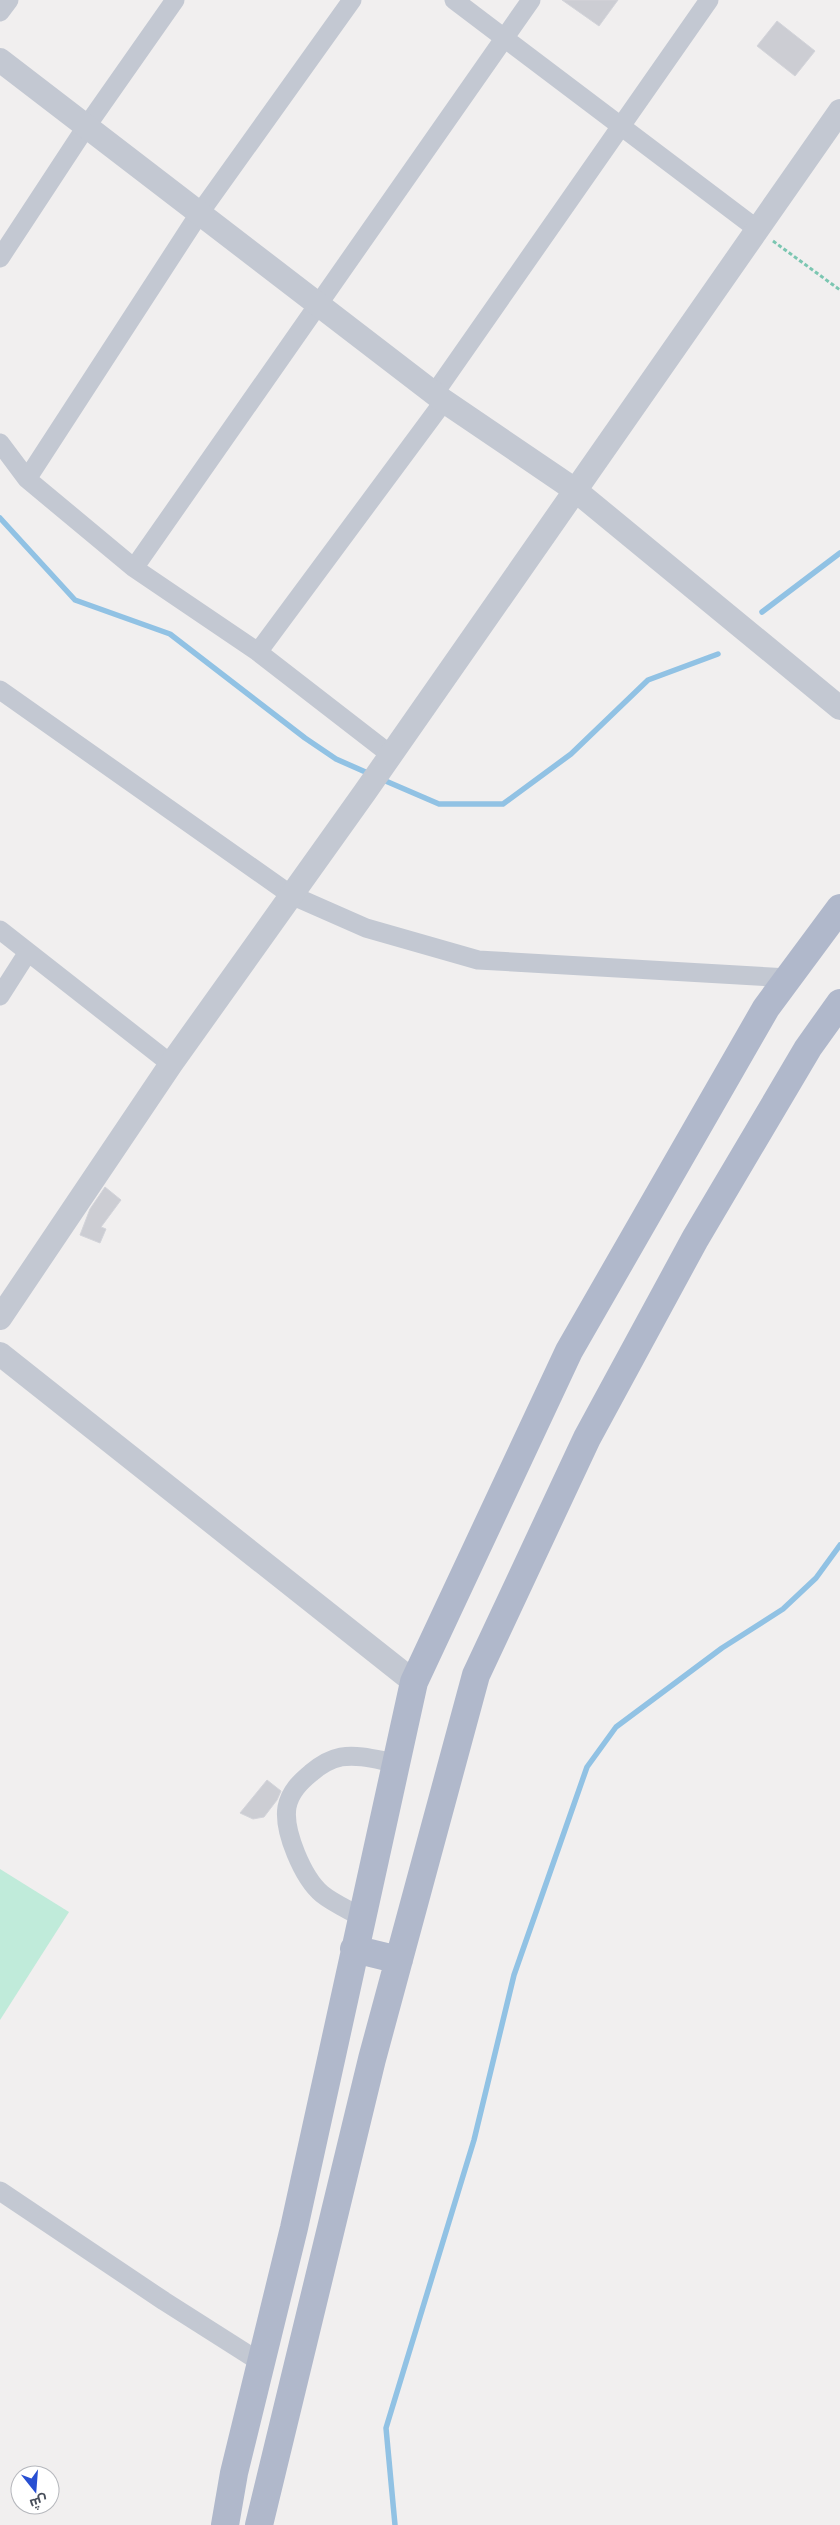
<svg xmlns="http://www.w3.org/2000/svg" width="840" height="2525" viewBox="0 0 840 2525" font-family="Cabin,Cairo,sans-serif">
<rect width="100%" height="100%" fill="#f1efef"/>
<path fill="#c0ebda" d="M0 1869 69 1912 0 2020Z"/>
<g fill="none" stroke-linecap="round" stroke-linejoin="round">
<path stroke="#91c2e4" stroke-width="5.5" d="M0 518 75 600 170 634 305 738 336 759 370 774
M762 612 840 553
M381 779 439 804H503L571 754 648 680 718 654
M395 2525 386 2428 474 2140 514 1975 587 1767 616 1727 722 1648 783 1609 816 1578 840 1545"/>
</g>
<path fill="#cccdd3" stroke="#d3d4da" d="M562 0H618L599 26Z
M777 21 815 51 795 76 757 46Z
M105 1187 121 1200 101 1227 106 1229 100 1243 80 1235 90 1209Z
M267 1780 281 1791 277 1800 264 1817 253 1819 240 1813Z"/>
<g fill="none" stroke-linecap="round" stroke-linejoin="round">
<path stroke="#7bc6b1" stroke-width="3" stroke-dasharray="4 2.5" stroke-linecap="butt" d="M773 241 840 290"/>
<path stroke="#c3c8d2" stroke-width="19" d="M454 0 757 229
M0 12 9 0
M0 258 86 127 175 0
M434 394 709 0
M0 443 27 479 134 568 258 652 391 755
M27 479 199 214 352 0
M134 568 531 0
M258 652 444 401
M0 690 291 895 366 928 478 960 789 978
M0 930 171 1064
M0 996 28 952
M361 1917C349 1910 333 1903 322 1894 303 1878 283 1831 287 1807 290 1792 300 1782 311 1773 319 1766 331 1759 341 1757 359 1754 378 1760 395 1763
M0 2191 164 2301 260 2362"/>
<path stroke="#c3c8d2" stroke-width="24" d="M0 60 444 401 575 490 840 708
M0 1318 171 1064 365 792 840 111
M0 1354 414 1682"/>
<path stroke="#b0b8cb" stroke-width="28" d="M354 1949 399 1960
M225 2525 234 2473 294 2228 414 1682 569 1351 766 1008 840 908
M259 2525 372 2059 476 1675 587 1438 695 1239 808 1048 840 1003"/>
</g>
<g transform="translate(35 2490) rotate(163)"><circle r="24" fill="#ffffff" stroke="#b6b8bd"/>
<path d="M0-4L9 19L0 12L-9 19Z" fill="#284fd2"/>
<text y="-8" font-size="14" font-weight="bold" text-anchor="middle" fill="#484e5a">ش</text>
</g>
</svg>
